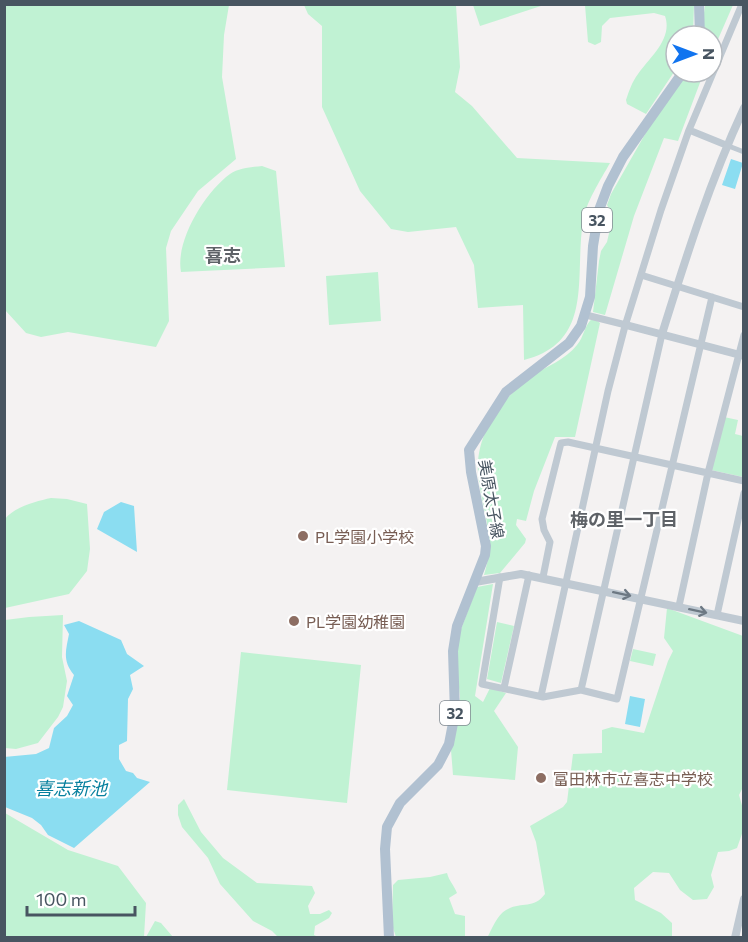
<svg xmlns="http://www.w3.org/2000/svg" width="748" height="942" viewBox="0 0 748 942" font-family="Commissioner,'Noto Sans JP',sans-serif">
<rect width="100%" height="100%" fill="#f4f2f2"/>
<path fill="#c0f2d3" d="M4 5H229L224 35 222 77 236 159 198 191 171 231 166 248 169 321 156 347 68 332 41 337 26 333 5 310Z
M304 5H456L460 67 455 92 472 106 517 158 610 163C601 179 585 204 583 221 574 277 595 342 524 360L523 305 478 308 474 265 456 227 408 232 391 229 360 191 322 107V26L308 14Z
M473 5V4L544 5 480 26Z
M585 5H694L693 36H676V69L646 114 627 104 626 100C629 91 632 82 638 74 650 57 673 39 665 16L654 13 610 18 602 26 601 42 595 45 588 42Z
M705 5H733L712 53V36H701Z
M688 72H704L678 141 664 138 634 216 605 315 593 312 599 261 601 251 607 242 613 216 607 205 611 194 648 129Z
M262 166 276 171 285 267 181 272C175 241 205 192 230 174 239 168 252 167 262 166Z
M378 272 381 321 329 325 326 276Z
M593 318 600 323 575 437H555L534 491 526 521 517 519 516 525 526 539 525 543 500 573 484 575C486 568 488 560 489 553 492 531 479 495 478 471 476 433 502 398 532 376 547 366 565 360 577 345 584 337 584 325 593 318Z
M724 417 738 420 735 434 743 436V477L711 470Z
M51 498 67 499 87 504 90 549 87 571 69 594 5 608V519C14 507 37 501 51 498Z
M493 584 475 696 483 702 490 688 506 693 494 711 518 747 515 780 453 775 451 750 460 697 457 668 458 637 477 587Z
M667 608 743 636 744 785 739 795 743 809V831L737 848 729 851 718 852 711 875 714 887 707 899 693 900 680 890 669 873 653 872 634 888 635 900 661 913 672 923V937L487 938C492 929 497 915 506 910 521 901 533 910 545 894L536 842 530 826 563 807 567 802 573 754 602 753V730L612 727 644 733 668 661 673 651 664 638Z
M63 615 62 657 67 681 63 707 58 717 38 743 16 749 5 748V620L29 617Z
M497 622 514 626 501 683 487 679Z
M633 649 656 654 653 666 630 661Z
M241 652 361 665 347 803 227 790Z
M184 799 201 832 223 858 257 883 312 886 315 893 308 906 310 914H320L329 910 332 913 329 918 315 926 314 935 318 937H278L272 931 253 921 220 884 208 858 182 827 178 815V805Z
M5 813 68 850 118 866 146 903 144 937H5Z
M447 873C449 881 454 885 457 893L449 898 455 914 465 916V937H396L392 925 393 885 398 880 430 877Z
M155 921 161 923 173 937H146Z"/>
<path fill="#8bddf1" d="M731 159 743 163 735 189 722 185Z
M121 502 134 506 137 552 97 529 104 512Z
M79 621 121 640 127 654 144 666 130 675 133 689 128 699 127 741 119 745V759L126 771 133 773 137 778 150 782 74 848 48 835 41 825 32 818 5 807 4 757 36 754 49 748 54 728 67 716 73 705 67 696 74 675C62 661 66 650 69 634L64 625Z
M630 696 645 699 640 727 625 724Z"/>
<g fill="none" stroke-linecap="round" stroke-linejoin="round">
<path stroke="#bfc9d2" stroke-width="5" d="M726 145 744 152"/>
<path stroke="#bfc9d2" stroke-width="7" d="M689 130 726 145
M641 275 744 307
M586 315 626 325
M500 577 482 684 543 697 581 690 617 699 712 297
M543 577 550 542 544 530 542 519 561 443 568 442 744 481
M679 606 708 473 744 335
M717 615 744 493
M504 688 529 575
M581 690 662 334
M541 696 608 391 625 326 661 210 689 130 742 4"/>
<path stroke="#bfc9d2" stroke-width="8" d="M626 325 744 356
M662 334C686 257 710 181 744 108
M475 582 521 574 744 621
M735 938 744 899"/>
<path stroke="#b1c1d1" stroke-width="10" d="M699 4 700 36
M389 938 385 849 387 827 400 803 438 765 449 744 455 713 453 651 457 626 485 555 486 546 471 472 469 450 506 392 569 343 581 326 590 297 593 246 599 210 608 186 623 157 683 72"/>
</g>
<defs><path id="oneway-shaft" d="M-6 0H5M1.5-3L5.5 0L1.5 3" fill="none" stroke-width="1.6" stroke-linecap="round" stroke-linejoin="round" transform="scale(1.5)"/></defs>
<g stroke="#6c7883">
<use href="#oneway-shaft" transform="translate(622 594) rotate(12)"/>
<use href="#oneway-shaft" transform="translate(698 611) rotate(12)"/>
</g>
<g fill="#8d6e63" stroke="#fff" stroke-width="2">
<circle cx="303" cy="536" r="6"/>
<circle cx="294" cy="621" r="6"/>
<circle cx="541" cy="778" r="6"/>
</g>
<g text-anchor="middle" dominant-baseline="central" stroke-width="4.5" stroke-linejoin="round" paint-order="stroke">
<g fill="#fff" stroke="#7f8890" stroke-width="1.5">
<rect x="582" y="208" width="30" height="24" rx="4.5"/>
<rect x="440" y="701" width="30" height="24" rx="4.5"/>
</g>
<g font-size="15" font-weight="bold" fill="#485561">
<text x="597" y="220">32</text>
<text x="455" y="713">32</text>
</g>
<g font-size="16" fill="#485561" stroke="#fff">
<text transform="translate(492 499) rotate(80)">美原太子線</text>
</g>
<g font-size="16" fill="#785e54" stroke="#fff" text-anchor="start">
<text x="315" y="536">PL学園小学校</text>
<text x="306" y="621">PL学園幼稚園</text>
<text x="553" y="778">富田林市立喜志中学校</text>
</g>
<g font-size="18" font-weight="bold" fill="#5e6267" stroke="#fff">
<text x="223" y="255">喜志</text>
<text x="624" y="519">梅の里一丁目</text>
</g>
<g font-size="18" font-style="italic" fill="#07809e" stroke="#fff">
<text x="71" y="788">喜志新池</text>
</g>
</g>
<rect width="748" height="942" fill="none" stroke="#485561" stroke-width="12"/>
<g transform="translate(694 54) rotate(90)"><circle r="28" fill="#ffffff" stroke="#b6bbc0" stroke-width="1.5"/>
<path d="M0-4.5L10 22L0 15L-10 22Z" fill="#1174ef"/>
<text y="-9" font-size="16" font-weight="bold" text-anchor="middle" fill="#485561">N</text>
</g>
<path d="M27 906v9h108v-9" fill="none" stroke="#485561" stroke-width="3"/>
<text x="36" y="906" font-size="18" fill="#485561" stroke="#ffffff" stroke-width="4.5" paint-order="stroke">100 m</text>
</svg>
